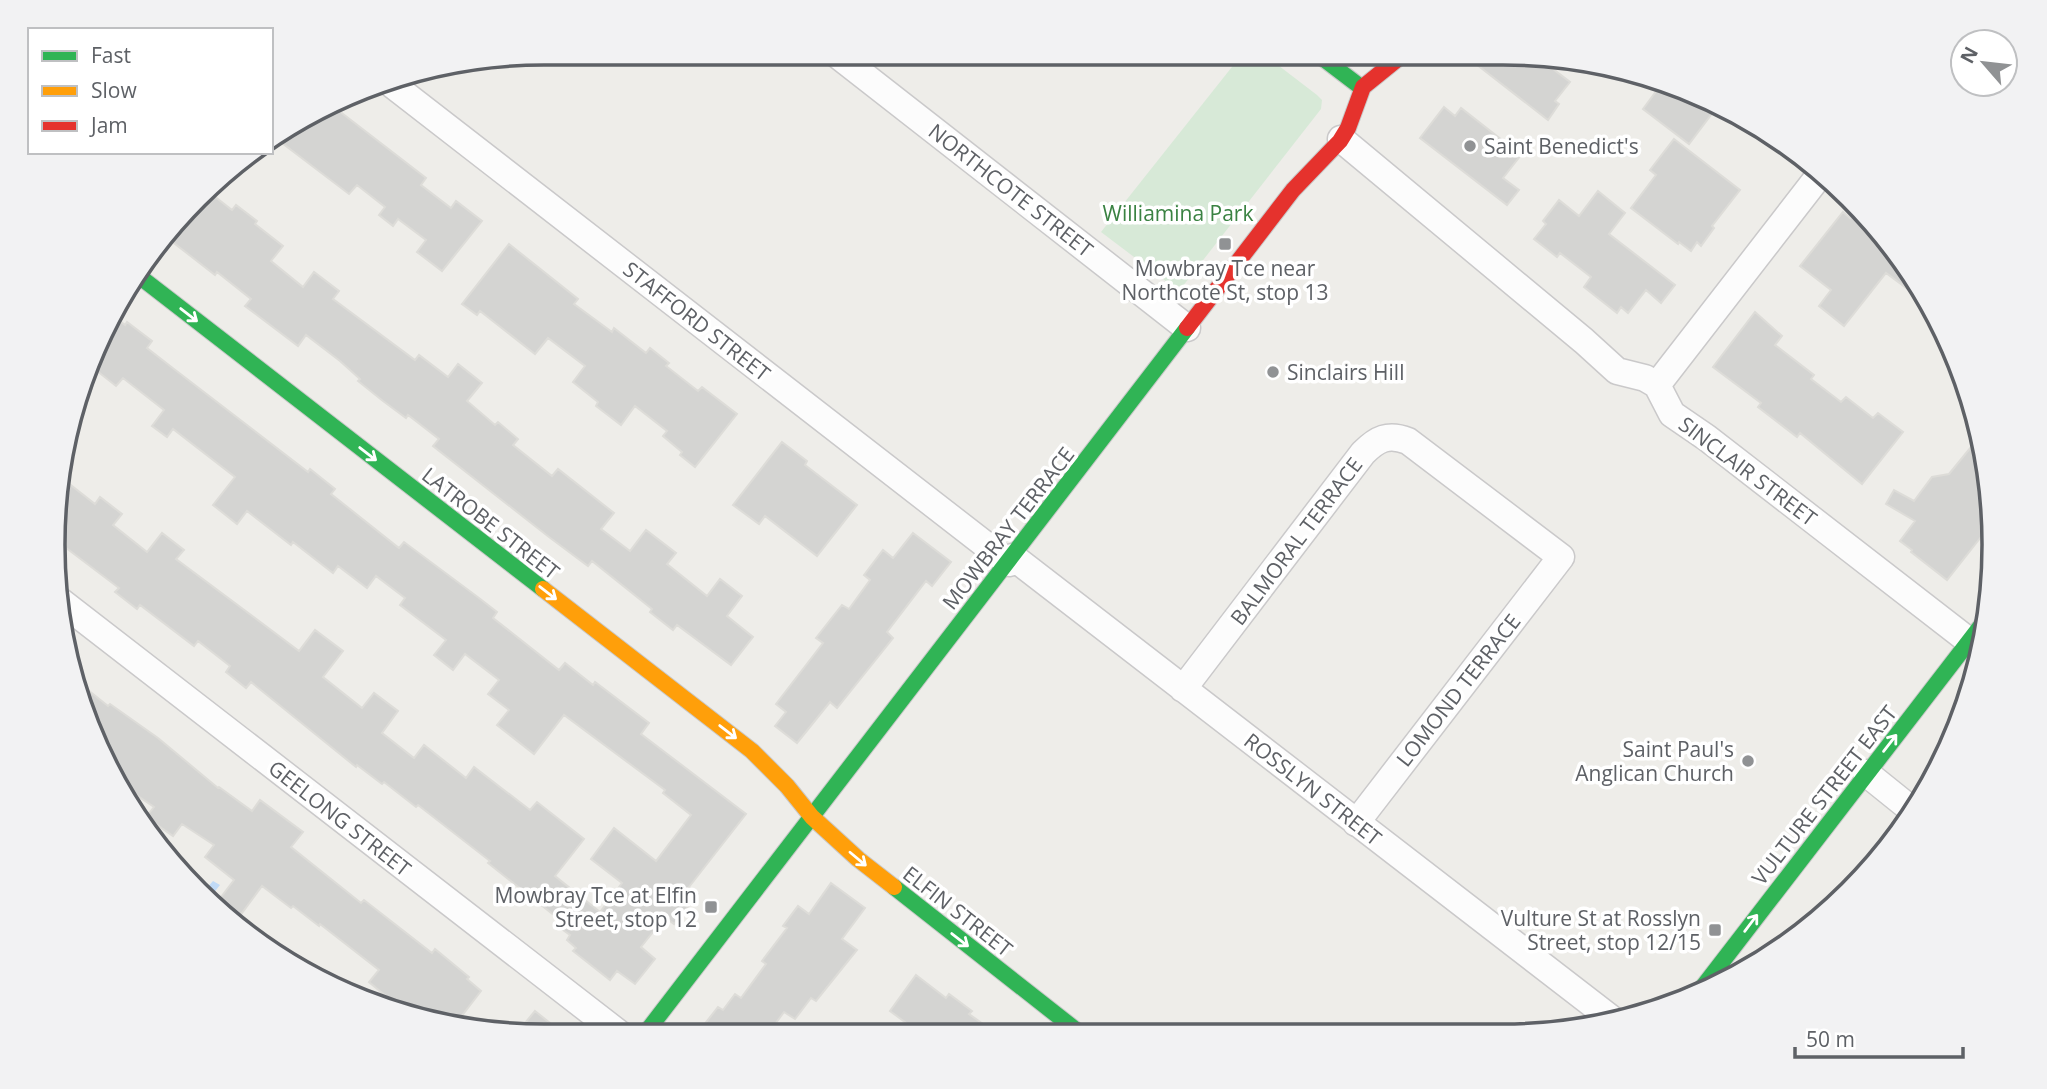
<svg xmlns="http://www.w3.org/2000/svg" width="2047" height="1089" viewBox="0 0 2047 1089" font-family="'Open Sans',sans-serif">
<rect width="100%" height="100%" fill="#eeede9"/>
<path fill="#d7e9d7" d="M1243 53H1262L1317 95 1322 100 1321 109 1179 291 1101 232Z"/>
<path fill="#c0daf6" d="M192 879 206 889 213 881 220 885 208 900 189 883Z"/>
<path fill="#d4d4d2" stroke="#dddcd8" stroke-width="2" d="M1484 53 1534 54 1549 56 1544 62 1570 82 1555 101 1559 104 1548 120 1476 64Z
M1663 82 1720 103 1689 144 1643 109Z
M334 107 426 178 421 185 451 208 456 201 482 221 442 271 417 252 426 240 398 219 393 226 379 215 385 207 357 185 349 194 282 143 292 129Z
M1444 107 1455 116 1461 108 1521 155 1503 178 1519 190 1507 205 1420 138Z
M1674 139 1740 190 1712 226 1714 228 1701 246 1697 242 1691 251 1679 242 1678 244 1631 208 1656 175 1650 170Z
M1598 191 1625 213 1609 234 1675 285 1661 303 1646 290 1628 313 1621 307 1617 313 1584 287 1591 277 1560 253 1557 257 1534 239 1546 224 1543 221 1559 200 1579 216Z
M209 192 232 210 236 205 257 221 255 224 283 246 271 261 303 287 314 272 339 291 333 299 415 360 419 355 448 377 458 364 482 383 467 401 495 425 498 422 518 439 513 445 552 476 558 469 614 513 601 529 630 551 646 530 676 553 667 564 707 596 720 579 742 596 727 616 753 637 731 665 677 625 673 630 650 612 652 609 592 561 588 566 549 537 433 446 439 439 408 415 406 418 383 401 358 381 360 379 340 361 306 335 298 346 245 306 251 299 217 272 215 275 170 240Z
M1859 208 1873 220 1929 299 1925 302 1886 273 1844 326 1819 306 1831 290 1800 266 1843 212 1850 218Z
M509 244 578 299 574 304 612 332 614 328 646 353 650 348 669 363 666 366 698 391 702 387 737 414 695 467 680 455 682 452 663 436 667 431 635 406 621 425 596 406 598 402 573 382 585 366 548 338 535 354 480 311 477 315 462 304Z
M1755 312 1782 336 1775 345 1814 375 1811 379 1841 402 1846 397 1873 418 1878 413 1903 432 1862 484 1800 433 1797 437 1758 407 1761 403 1713 367Z
M115 317 125 325 127 322 152 341 147 348 174 369 308 472 310 469 335 489 331 494 399 548 404 542 479 598 497 612 493 618 559 670 565 663 593 685 595 682 649 723 641 734 746 814 689 887 698 894 674 924 665 917 641 947 655 959 635 984 617 971 610 980 573 951 576 948 567 940 570 935 556 925 560 920 488 863 490 861 418 805 416 807 384 782 382 784 357 765 356 767 251 682 246 688 226 672 230 666 198 641 194 646 140 605 137 609 115 592 119 588 57 541 63 479 95 504 100 497 122 514 113 525 147 552 162 533 184 550 176 559 299 651 315 630 343 651 323 677 362 708 374 693 398 711 382 733 414 758 424 745 466 778 474 767 530 810 537 802 584 839 555 876 600 912 622 883 591 859 614 828 656 861 691 815 663 793 665 790 564 715 534 754 497 725 509 710 488 694 499 680 465 654 453 670 434 655 446 640 400 605 405 598 376 576 367 588 338 566 333 573 293 542 291 545 247 511 237 524 213 505 235 477 173 429 167 437 152 426 164 410 123 378 116 386 92 367Z
M1980 436 1990 481 1992 523 1947 580 1911 552 1912 550 1900 541 1915 521 1886 504 1894 490 1914 501 1932 477 1949 474Z
M782 442 807 461 805 465 857 505 817 556 765 516 759 524 733 505Z
M913 533 951 562 932 586 926 581 887 632 893 638 837 708 830 702 797 743 775 726 786 712 776 704 823 643 816 638 842 605 849 609 870 580 864 575 883 550 893 558Z
M78 682 108 706 110 704 158 738 218 788 219 787 252 811 260 800 303 832 291 847 361 903 364 900 432 953 435 949 469 977 467 979 481 991 454 1026 444 1024 424 1009 416 1019 388 1009 393 1002 369 982 379 970 320 924 319 926 293 906 291 908 262 886 239 917 218 901 234 880 205 857 214 845 182 824 173 836 146 817 154 807 123 786 90 733Z
M831 883 865 908 842 939 857 950 816 1001 811 998 795 1019 784 1012 767 1035H696L718 1007 723 1010 735 994 741 998 766 964 762 961 787 928 783 926 798 906 809 914Z
M916 975 946 998 949 994 972 1011 969 1014 997 1034H925L915 1027 913 1028 890 1011Z
M535 1011 565 1035H515Z"/>
<g fill="none" stroke-linecap="round" stroke-linejoin="round">
<defs>
<path id="street" d="M835 53 1187 328
M385 79 1009 563
M1341 139 1584 341 1617 371 1645 378 1657 385 1672 414 1707 438 1969 641
M1657 385 1822 172
M1013 557 1613 1020
M59 600 621 1035
M1183 689 1363 453C1377 439 1388 433 1408 441L1561 557 1356 823
M1866 773 1912 810"/>
<path id="fast" d="M1316 53 1362 88
M135 273 543 589
M894 887 1081 1034
M1695 997 1987 618
M644 1035 1187 328"/>
<path id="slow" d="M543 589 752 751 787 786 812 817 858 859 894 887"/>
<path id="jam" d="M1187 328 1293 190 1340 141 1348 128 1363 87 1405 53"/>
</defs>
<use href="#street" stroke="#cac9ca" stroke-width="29"/>
<use href="#fast" stroke="#c9c9c9" stroke-width="18"/>
<use href="#slow" stroke="#c9c9c9" stroke-width="18"/>
<use href="#jam" stroke="#c9c9c9" stroke-width="18"/>
<use href="#street" stroke="#fcfcfc" stroke-width="26"/>
<use href="#fast" stroke="#30b455" stroke-width="16"/>
<use href="#slow" stroke="#ff9f0a" stroke-width="16"/>
<use href="#jam" stroke="#e5322d" stroke-width="16"/>
</g>
<defs><path id="oneway-shaft" d="M-6 0H5M1.5-3L5.5 0L1.5 3" fill="none" stroke-width="1.6" stroke-linecap="round" stroke-linejoin="round" transform="scale(1.75)"/></defs>
<g stroke="#fff">
<use href="#oneway-shaft" transform="translate(189 315) rotate(38)"/>
<use href="#oneway-shaft" transform="translate(368 454) rotate(38)"/>
<use href="#oneway-shaft" transform="translate(548 593) rotate(38)"/>
<use href="#oneway-shaft" transform="translate(728 732) rotate(38)"/>
<use href="#oneway-shaft" transform="translate(1890 743) rotate(-52)"/>
<use href="#oneway-shaft" transform="translate(858 859) rotate(40)"/>
<use href="#oneway-shaft" transform="translate(1751 923) rotate(-53)"/>
<use href="#oneway-shaft" transform="translate(960 940) rotate(38)"/>
</g>
<g fill="#909294" stroke="#fff" stroke-width="2.5">
<circle cx="1470" cy="146" r="7"/>
<rect x="1218" y="237" width="14" height="14" rx="3.5"/>
<circle cx="1273" cy="372" r="7"/>
<circle cx="1748" cy="761" r="7"/>
<rect x="704" y="900" width="14" height="14" rx="3.5"/>
<rect x="1708" y="923" width="14" height="14" rx="3.5"/>
</g>
<g text-anchor="middle" dominant-baseline="central" stroke-width="7" stroke-linejoin="round" paint-order="stroke">
<g font-size="21" fill="#5e6166" stroke="#fff" text-anchor="end">
<text x="1484" y="146" text-anchor="start">Saint Benedict's</text>
<text x="1225" y="268" text-anchor="middle">Mowbray Tce near<tspan x="1225" dy="24">Northcote St, stop 13</tspan></text>
<text x="1287" y="372" text-anchor="start">Sinclairs Hill</text>
<text x="1734" y="749">Saint Paul's<tspan x="1734" dy="24">Anglican Church</tspan></text>
<text x="697" y="895">Mowbray Tce at Elfin<tspan x="697" dy="24">Street, stop 12</tspan></text>
<text x="1701" y="918">Vulture St at Rosslyn<tspan x="1701" dy="24">Street, stop 12/15</tspan></text>
</g>
<g font-size="21" fill="#5e6166" stroke="#fff">
<text transform="translate(1011 190) rotate(38)">NORTHCOTE STREET</text>
<text transform="translate(697 321) rotate(38)">STAFFORD STREET</text>
<text transform="translate(1748 471) rotate(37)">SINCLAIR STREET</text>
<text transform="translate(491 523) rotate(38)">LATROBE STREET</text>
<text transform="translate(1008 528) rotate(-52)">MOWBRAY TERRACE</text>
<text transform="translate(1296 541) rotate(-53)">BALMORAL TERRACE</text>
<text transform="translate(1458 690) rotate(-52)">LOMOND TERRACE</text>
<text transform="translate(1313 789) rotate(38)">ROSSLYN STREET</text>
<text transform="translate(1824 795) rotate(-52)">VULTURE STREET EAST</text>
<text transform="translate(340 818) rotate(38)">GEELONG STREET</text>
<text transform="translate(958 911) rotate(38)">ELFIN STREET</text>
</g>
<g font-size="21" fill="#3a8242" stroke="#fff">
<text x="1178" y="213">Williamina Park</text>
</g>
</g>
<path d="M0 0H2047V1089H0ZM544 65H1503A479 479 0 0 1 1982 544V545A479 479 0 0 1 1503 1024H544A479 479 0 0 1 65 545V544A479 479 0 0 1 544 65Z" fill="#f2f2f3" fill-rule="evenodd"/>
<path fill="none" stroke="#5e6166" stroke-width="3.5" d="M544 65H1503A479 479 0 0 1 1982 544V545A479 479 0 0 1 1503 1024H544A479 479 0 0 1 65 545V544A479 479 0 0 1 544 65Z"/>
<rect x="28" y="28" width="245" height="126" fill="#ffffff" stroke="#bfc0c2" stroke-width="2"/>
<rect x="42" y="51" width="35" height="10" fill="#30b455" stroke="#bfc0c2" stroke-width="2"/>
<text x="91" y="63" font-size="21" fill="#5e6166">Fast</text>
<rect x="42" y="86" width="35" height="10" fill="#ff9f0a" stroke="#bfc0c2" stroke-width="2"/>
<text x="91" y="98" font-size="21" fill="#5e6166">Slow</text>
<rect x="42" y="121" width="35" height="10" fill="#e5322d" stroke="#bfc0c2" stroke-width="2"/>
<text x="91" y="133" font-size="21" fill="#5e6166">Jam</text>
<g transform="translate(1984 63) rotate(298)"><circle r="33" fill="#ffffff" stroke="#bfc0c2" stroke-width="2"/>
<path d="M0-5L12 26L0 18L-12 26Z" fill="#909294"/>
<text y="-10" font-size="19" font-weight="bold" text-anchor="middle" fill="#5e6166">N</text>
</g>
<path d="M1795 1047v10h168v-10" fill="none" stroke="#5e6166" stroke-width="3.5"/>
<text x="1806" y="1047" font-size="21" fill="#5e6166" stroke="#ffffff" stroke-width="5" paint-order="stroke">50 m</text>
</svg>
